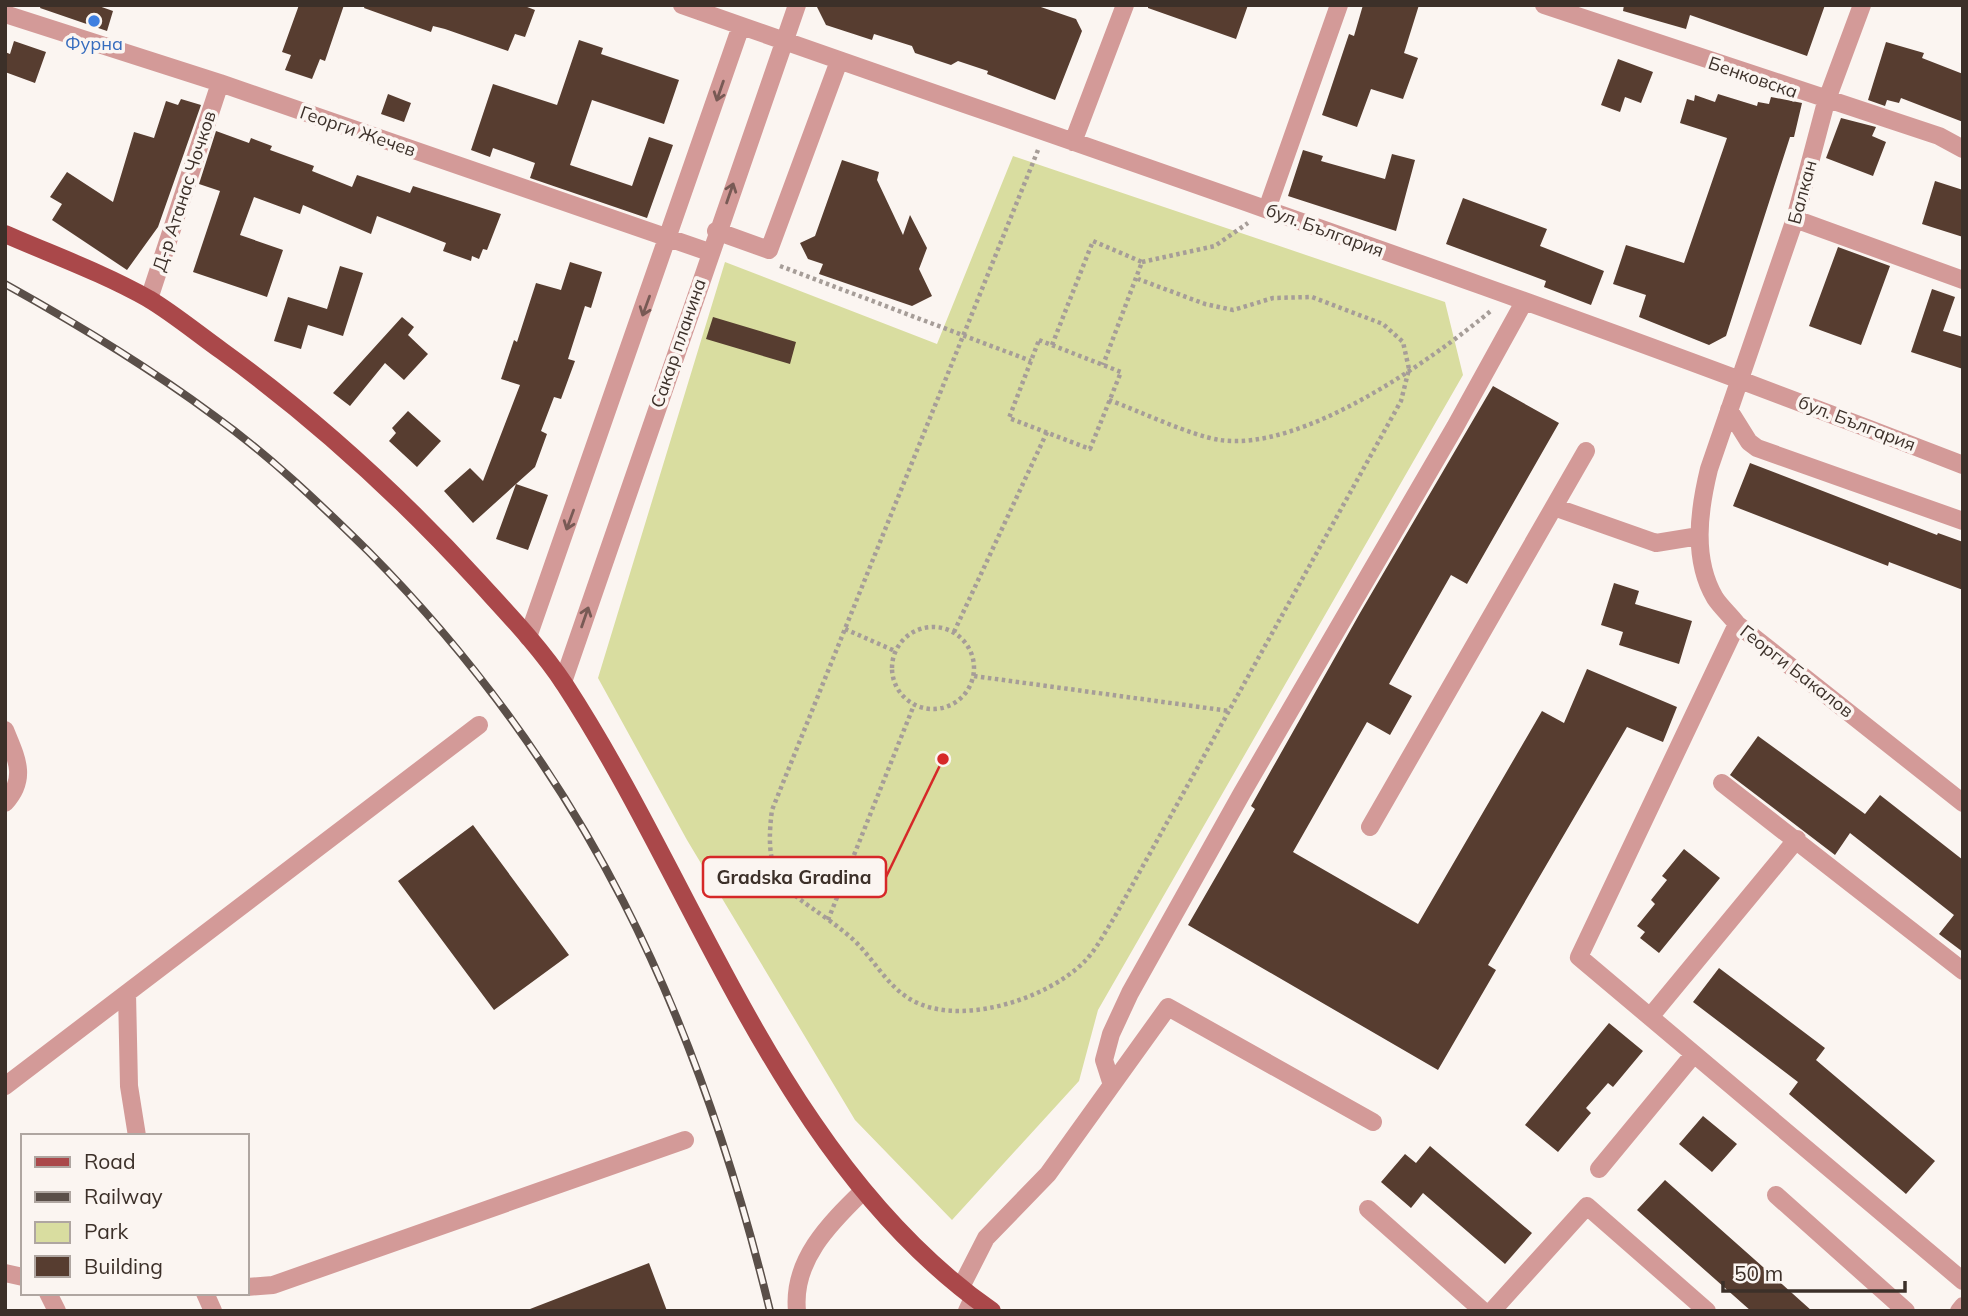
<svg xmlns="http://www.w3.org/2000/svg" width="1968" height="1316" viewBox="0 0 1968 1316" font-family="Mulish,sans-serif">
<rect width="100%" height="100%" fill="#fbf5f1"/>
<path fill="#d9dda0" d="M1013 156 1445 302 1463 375 1098 1010 1079 1081 952 1220 855 1120 687 840 598 678 725 262 937 344Z"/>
<path fill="#573d30" d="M41 5H96L113 11 107 31 40 8Z
M299 5H344L325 61 320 59 312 79 285 70 291 55 282 52Z
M365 5H522L535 10 525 37 515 34 508 51 445 29 433 26 431 32 364 8Z
M816 5H1035L1076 19 1082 31 1055 100 987 74 988 71 958 61 951 65 915 53 912 46 874 34 872 40 826 25Z
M1148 5H1248L1236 39 1148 8Z
M1363 5H1419L1404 53 1418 58 1403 99 1371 89 1357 127 1322 115 1349 34 1354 36Z
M1624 5H1825L1807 56 1690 15 1686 29 1623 11Z
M579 40 603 48 601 54 679 80 664 124 592 100 570 165 632 186 649 137 673 145 647 218 530 178 535 163 493 148 490 157 471 150 493 84 557 105Z
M14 41 46 52 35 83 5 72V52L10 54Z
M1886 42 1924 53 1922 58 1963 74V122L1901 98 1899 103 1887 100 1885 106 1868 100Z
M1618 59 1653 72 1641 103 1625 97 1620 112 1601 105Z
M388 94 411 103 404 122 381 114Z
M1718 94 1757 106 1758 102 1769 104 1771 97 1802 103 1794 137H1790L1726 336 1709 345 1639 317 1646 295 1613 284 1626 245 1684 263 1727 138 1680 123 1687 99 1694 101 1695 95 1715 102Z
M181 99 201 105 158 227 127 270 52 220 62 204 50 197 67 172 113 202 134 132 154 138 166 101 178 105Z
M1841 118 1876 127 1872 136 1886 142 1873 176 1826 158Z
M216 131 249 143 251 138 272 146 270 150 314 166 312 171 352 187 357 175 410 193 413 186 501 214 487 250 483 249 479 259 472 256 471 261 443 251 446 243 377 216 371 234 303 205 300 214 254 197 240 235 283 250 267 297 193 272 220 191 199 184Z
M1303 150 1323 156 1321 161 1385 179 1392 154 1415 160 1396 231 1288 196Z
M842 160 879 172 877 180 903 235 910 215 927 248 919 269 932 296 912 306 819 274 823 264 808 259 800 243 815 236Z
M1935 181 1963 190V237L1922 224Z
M1463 198 1547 229 1540 246 1604 271 1591 305 1544 287 1546 281 1446 244Z
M1838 247 1890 266 1861 345 1809 326Z
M570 262 602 272 591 308 585 306 568 359 575 361 561 399 554 397 541 431 547 434 535 467 516 484 548 495 528 550 496 539 516 484 473 523 444 491 470 468 483 481 520 385 501 379 514 340 517 342 536 283 561 290Z
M340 266 363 273 343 336 308 325 301 349 274 341 288 297 327 309Z
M1932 289 1955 297 1943 331 1963 337V369L1911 352Z
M402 317 414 327 408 335 428 354 404 380 385 363 350 406 333 393Z
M713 317 796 342 790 364 706 339Z
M1493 386 1559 423 1467 584 1451 575 1389 684 1412 696 1390 735 1367 722 1293 852 1418 924 1542 711 1564 723 1587 669 1677 707 1663 742 1627 727 1488 965 1496 970 1438 1070 1188 925 1255 809 1251 806 1360 613Z
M408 411 441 441 417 467 389 441 396 433 392 428Z
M1750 463 1937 535 1938 533 1963 542V590L1889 562 1888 566 1733 506Z
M1614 583 1639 591 1635 604 1692 621 1679 664 1619 645 1623 632 1601 625Z
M1758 736 1865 814 1880 795 1963 860V952L1939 934 1954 915 1850 833 1835 855 1730 775Z
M473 825 569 955 494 1010 398 881Z
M1684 849 1720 878 1659 953 1640 938 1645 932 1637 926 1655 904 1651 900 1667 880 1662 876Z
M1719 968 1825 1048 1816 1060 1935 1161 1906 1194 1789 1094 1798 1082 1693 1002Z
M1609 1023 1643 1051 1613 1087 1608 1083 1586 1108 1591 1113 1558 1152 1525 1125Z
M1703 1116 1737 1144 1712 1172 1679 1144Z
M1430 1146 1532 1233 1505 1264 1423 1193 1411 1208 1381 1182 1405 1154 1416 1163Z
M1665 1180 1763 1267 1812 1311H1751L1637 1210Z
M649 1263 667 1311H530V1309Z"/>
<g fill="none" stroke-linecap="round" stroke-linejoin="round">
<path stroke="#a69d98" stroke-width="4.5" stroke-dasharray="3.5 3.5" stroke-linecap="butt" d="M1038 150 772 810C761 892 794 890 848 935 874 956 887 991 920 1004 968 1024 1048 998 1084 962 1096 950 1105 932 1114 918L1401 401 1409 369 1403 342 1383 324 1312 297 1273 298 1233 310 1205 304 1138 279
M1142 262 1215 246 1248 223
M780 266 1031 361
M1039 340 1121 372 1090 449 1009 418Z
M1052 345 1093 241 1142 262 1103 365
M1109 400C1139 411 1192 436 1220 440 1302 452 1430 361 1492 310
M892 668a41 41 0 1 1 82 0a41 41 0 1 1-82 0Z
M845 629 895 651
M954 632 1047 432
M974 676 1229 711
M828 920 914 705"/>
<path stroke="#d39a98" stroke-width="18" d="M682 5C1110 156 1540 300 1963 465
M1544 5 1939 136 1963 149
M1862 5 1826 102 1795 219 1709 469C1699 510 1692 559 1715 598 1721 607 1730 615 1737 624L1963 803
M5 14 220 83 709 252
M1073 142 1125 5
M1267 209 1339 5
M1795 219 1963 280
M716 231 769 250 839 61
M149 299 220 83
M1729 410 1749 442 1757 448 1963 521
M1554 507 1656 543 1699 536
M1737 624 1579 957 1963 1281
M528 637 741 26
M563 682 797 5
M5 730C16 757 28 778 5 803
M1722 783 1963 971
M1370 827 1586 451
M127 993 129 1086 137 1136
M1650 1017 1797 839
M1112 1085 1104 1060 1111 1034 1130 993 1242 793 1455 427 1524 302
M5 1086 479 725
M1599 1169 1694 1054
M1776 1195 1906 1311
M1368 1209 1483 1311
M5 1273 23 1277
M247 1287 273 1285 685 1140
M961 1287 986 1238 1048 1174 1168 1007 1373 1122
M48 1293 57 1311
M205 1293 213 1311
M797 1311C792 1261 829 1224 862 1192
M967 1311 973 1298
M1492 1311 1587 1206 1707 1311
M1959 1311 1963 1306"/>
<path stroke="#aa484a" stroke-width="18" d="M5 234C53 255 103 273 149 299 174 314 198 334 222 351 316 419 400 496 478 581 508 614 540 647 565 685 700 892 781 1164 992 1311"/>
<defs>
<path id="rail" d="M5 284C77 324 147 366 213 415 269 455 319 503 368 551 585 770 698 1014 770 1311"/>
</defs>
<use href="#rail" stroke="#5a4f49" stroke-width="8"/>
<use href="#rail" stroke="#fbf5f1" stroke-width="5" stroke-dasharray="16" stroke-linecap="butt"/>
</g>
<defs><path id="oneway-shaft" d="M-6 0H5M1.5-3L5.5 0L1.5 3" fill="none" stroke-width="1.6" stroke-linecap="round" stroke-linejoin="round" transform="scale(1.75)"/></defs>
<g stroke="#785a55">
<use href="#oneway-shaft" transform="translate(720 91) rotate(109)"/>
<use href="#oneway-shaft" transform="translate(730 193) rotate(-71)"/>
<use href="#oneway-shaft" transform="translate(646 306) rotate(110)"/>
<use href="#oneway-shaft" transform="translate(570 520) rotate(110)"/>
<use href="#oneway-shaft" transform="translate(585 617) rotate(-71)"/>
</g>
<circle fill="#3f7fe0" stroke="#fbf5f1" stroke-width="2.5" cx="94" cy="21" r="7"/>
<g text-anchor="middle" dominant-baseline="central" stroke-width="7" stroke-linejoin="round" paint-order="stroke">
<g font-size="18" fill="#366cbe" stroke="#fbf5f1">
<text x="94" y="43">Фурна</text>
</g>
<g font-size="18" fill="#3c3029" stroke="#fbf5f1">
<text transform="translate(1753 77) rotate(19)">Бенковска</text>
<text transform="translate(358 131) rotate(19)">Георги Жечев</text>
<text transform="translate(184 191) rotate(-72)">Д-р Атанас Чочков</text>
<text transform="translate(1802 192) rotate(-75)">Балкан</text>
<text transform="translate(1325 230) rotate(20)">бул. България</text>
<text transform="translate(678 343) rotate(-71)">Сакар планина</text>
<text transform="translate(1857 423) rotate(21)">бул. България</text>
<text transform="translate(1797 671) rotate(38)">Георги Бакалов</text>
</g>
</g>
<path fill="none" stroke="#d62828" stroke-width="2.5" d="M943 759L886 877"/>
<circle fill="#d62828" stroke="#fbf5f1" stroke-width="2.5" cx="943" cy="759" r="7"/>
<rect fill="#fbf5f1" stroke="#d62828" stroke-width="2.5" x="703" y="857" width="183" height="40" rx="7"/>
<g font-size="19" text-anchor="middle" font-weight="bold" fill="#3c3029">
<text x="794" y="884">Gradska Gradina</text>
</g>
<rect width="1968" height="1316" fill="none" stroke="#3c3029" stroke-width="14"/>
<rect x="21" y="1134" width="228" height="161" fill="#fbf5f1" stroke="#afa6a1" stroke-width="2"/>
<rect x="35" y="1157" width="35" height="10" fill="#aa484a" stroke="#afa6a1" stroke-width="2"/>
<text x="84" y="1169" font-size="21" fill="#3c3029">Road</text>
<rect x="35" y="1192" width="35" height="10" fill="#5a4f49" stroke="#afa6a1" stroke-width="2"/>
<text x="84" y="1204" font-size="21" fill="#3c3029">Railway</text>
<rect x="35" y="1222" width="35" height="21" fill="#d9dda0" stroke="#afa6a1" stroke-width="2"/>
<text x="84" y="1239" font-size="21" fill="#3c3029">Park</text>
<rect x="35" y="1256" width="35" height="21" fill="#573d30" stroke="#afa6a1" stroke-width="2"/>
<text x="84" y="1274" font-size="21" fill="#3c3029">Building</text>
<path d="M1723 1281v10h182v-10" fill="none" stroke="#3c3029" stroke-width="3.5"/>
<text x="1734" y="1281" font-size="21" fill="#3c3029" stroke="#fbf5f1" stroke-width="5" paint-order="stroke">50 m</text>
</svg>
